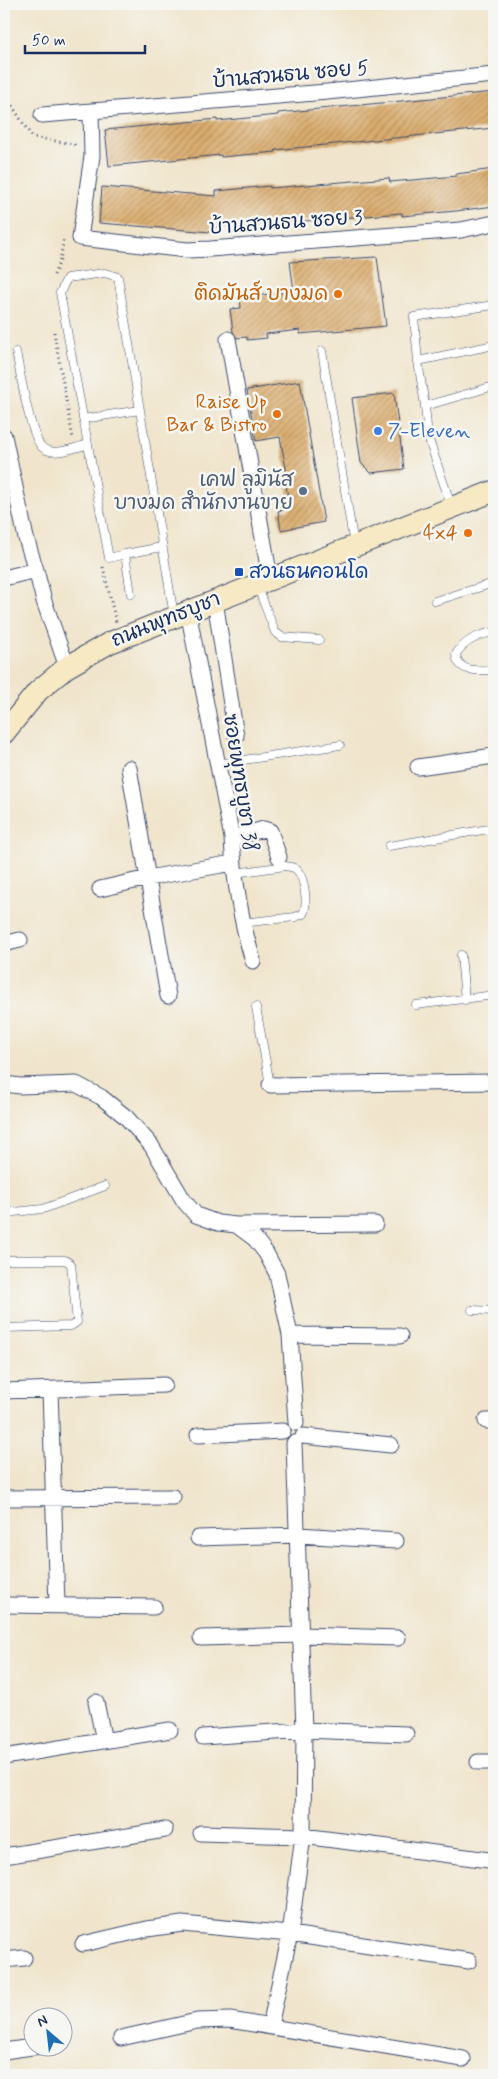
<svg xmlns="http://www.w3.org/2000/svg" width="498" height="2079" viewBox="0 0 498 2079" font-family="Mynerve,'Playpen Sans Thai',sans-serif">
<defs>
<pattern id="building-hatch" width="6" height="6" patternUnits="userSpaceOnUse" patternTransform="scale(1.25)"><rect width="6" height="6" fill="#dbad6e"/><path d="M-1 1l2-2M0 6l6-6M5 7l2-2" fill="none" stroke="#b18d5e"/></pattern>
</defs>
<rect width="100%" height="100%" fill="#f6f6f2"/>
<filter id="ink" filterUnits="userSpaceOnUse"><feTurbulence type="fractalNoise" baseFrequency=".02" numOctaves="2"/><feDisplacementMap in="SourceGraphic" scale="10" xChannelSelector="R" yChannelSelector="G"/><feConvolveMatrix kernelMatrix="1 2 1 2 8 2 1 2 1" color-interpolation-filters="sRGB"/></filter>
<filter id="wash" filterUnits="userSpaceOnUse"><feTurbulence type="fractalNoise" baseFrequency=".0096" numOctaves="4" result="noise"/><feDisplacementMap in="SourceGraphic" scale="20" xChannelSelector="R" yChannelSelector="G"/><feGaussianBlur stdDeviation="1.12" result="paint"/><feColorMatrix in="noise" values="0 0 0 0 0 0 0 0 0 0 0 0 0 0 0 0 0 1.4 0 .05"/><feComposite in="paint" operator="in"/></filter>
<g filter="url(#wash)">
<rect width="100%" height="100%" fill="#f0e5cc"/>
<g id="blocks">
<path fill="url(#building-hatch)" d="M494 92V128L275 150 276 152 221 157V155L109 166 105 130 217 119V121L278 115V113Z
M494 169V206L456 211 402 216V213L282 223V221L211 227V232L99 223 102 187 216 196V191L270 186V188L389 178 390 182 457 176 456 174Z
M377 257 386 326 300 334V330L266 334 267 338 247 340V337L237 338 233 332 230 309 241 308 240 298 294 291 290 262Z
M300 381 324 522 281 530 278 511 290 509 284 474H287L280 437 256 441 247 390Z
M394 393 404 469 371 473 361 463 352 398Z"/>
</g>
</g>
<g filter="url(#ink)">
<use href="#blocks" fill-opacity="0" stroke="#3b4a6e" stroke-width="1"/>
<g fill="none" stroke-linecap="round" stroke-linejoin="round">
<defs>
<path id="service" d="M494 305 414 317 418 361 425 406 494 386
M322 351 354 545
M16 352C20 370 30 439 43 448 55 457 74 447 87 445
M418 361 494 345
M425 406 428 437 451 505
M83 419 140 410
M125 554 162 547
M257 585 275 632 282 637 319 640
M131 594 125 554 109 558 60 293 67 278 105 273 118 277 174 616
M435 601 494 583
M494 632C480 634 464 641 456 654 458 674 479 670 494 670
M218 764 340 745
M389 846 494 828
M235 873 285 866C290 867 294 867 297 870 305 879 308 904 303 914L295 917 242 923
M461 955 465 1000
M416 1005 494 995
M256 1007 270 1085
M4 1213 43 1209 105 1186
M4 1260H65L71 1264 77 1322 71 1326 4 1328
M472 1310 494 1311"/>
<path id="minor" d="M91 112 92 156 80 238 187 250 210 249 461 230 494 223
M42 115 327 92 494 75
M228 339 270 578
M4 436 26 538 36 570
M4 578 36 570 44 601 67 667
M215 601 236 736
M188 611 232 838C234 881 241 921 253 961
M418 767 494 756
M129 768 168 996
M232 838 264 829 270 831 279 857
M100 889 148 878 233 863
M4 944 20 940
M4 1084 20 1086 76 1084 101 1097 126 1117 151 1145 184 1201 196 1215 218 1223 236 1225 255 1239 266 1253 277 1274 290 1335 296 1423
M270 1085 494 1082
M236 1225 375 1224
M290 1335 400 1336
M50 1390 57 1606
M4 1391 164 1385
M486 1421H494
M198 1435 283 1431
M303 1436 391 1445
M4 1498 173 1497
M198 1538 298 1535 396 1541
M4 1605 154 1607
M201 1638 301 1635 398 1638
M96 1702 104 1741
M203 1737 304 1730 406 1734
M4 1757 170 1730
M478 1762H494
M201 1833 303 1836 489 1860
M4 1856 165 1830
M83 1944 147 1929 182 1924 290 1934 469 1961
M4 1960 24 1958
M270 2026 290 1934 303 1836 304 1730 294 1443
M121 2038 197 2021 230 2020 463 2059
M4 2051 39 2046"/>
<path id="secondary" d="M4 733 38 691 67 667 109 643 494 491"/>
</defs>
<use href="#service" stroke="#3b4a6e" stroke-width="9"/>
<use href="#minor" stroke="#3b4a6e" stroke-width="17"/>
<use href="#secondary" stroke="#3b4a6e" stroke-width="23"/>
<path stroke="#3b4a6e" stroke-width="3" stroke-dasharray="1 4" stroke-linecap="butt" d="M4 93 32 137 74 144 76 148
M54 275 60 260 64 238
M54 332 73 439
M103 567 116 622"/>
<use href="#service" stroke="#fff" stroke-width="8"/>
<use href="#minor" stroke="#fff" stroke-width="15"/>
<use href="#secondary" stroke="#f6e9c3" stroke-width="21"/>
</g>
</g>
<g fill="#e8710a" stroke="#f6f6f2" stroke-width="2">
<circle cx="338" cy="294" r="5"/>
<circle cx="277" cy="414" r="5"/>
<circle cx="468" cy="533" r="5"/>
</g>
<circle fill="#3f7fe0" stroke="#f6f6f2" stroke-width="2" cx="378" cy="431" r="5"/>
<circle fill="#5c6f8a" stroke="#f6f6f2" stroke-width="2" cx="303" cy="491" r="5"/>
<rect fill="#1a4fb4" stroke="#f6f6f2" stroke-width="2" x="234" y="567" width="10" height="10" rx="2.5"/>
<g text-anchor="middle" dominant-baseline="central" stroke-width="5" stroke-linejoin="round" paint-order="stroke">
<g font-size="20" fill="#1b2f5e" stroke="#f6f6f2">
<text transform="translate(291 75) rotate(-5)">บ้านสวนธน ซอย 5</text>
<text transform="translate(286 223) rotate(-4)">บ้านสวนธน ซอย 3</text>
<text transform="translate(166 620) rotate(-22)">ถนนพุทธบูชา</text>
<text transform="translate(240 783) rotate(81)">ซอยพุทธบูชา 38</text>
</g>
<g font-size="20" fill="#c56008" stroke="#f6f6f2" text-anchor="end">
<text x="328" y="294">ติดมันส์ บางมด</text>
<text x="267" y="402">Raise Up<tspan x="267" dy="23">Bar &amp; Bistro</tspan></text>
<text x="458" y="533">4x4</text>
</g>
<g font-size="20" fill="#366cbe" stroke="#f6f6f2" text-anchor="start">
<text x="388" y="431">7-Eleven</text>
</g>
<g font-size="20" fill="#4e5e75" stroke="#f6f6f2" text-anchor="end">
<text x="293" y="480">เคฟ ลูมินัส<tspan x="293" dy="23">บางมด สำนักงานขาย</tspan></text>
</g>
<g font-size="20" fill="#164399" stroke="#f6f6f2" text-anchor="start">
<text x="249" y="572">สวนธนคอนโด</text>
</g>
</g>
<rect width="498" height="2079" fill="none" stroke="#f6f6f2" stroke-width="20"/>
<g transform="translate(48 2032) rotate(332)"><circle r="24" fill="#f6f6f2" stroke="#9ea6b7"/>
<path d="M0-4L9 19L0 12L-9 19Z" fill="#1f6fb2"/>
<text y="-8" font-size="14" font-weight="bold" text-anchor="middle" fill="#1b2f5e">N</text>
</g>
<path d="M25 45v8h120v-8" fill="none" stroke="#1b2f5e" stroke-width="2.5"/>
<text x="32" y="45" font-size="15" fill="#1b2f5e" stroke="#f6f6f2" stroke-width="4" paint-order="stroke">50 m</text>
</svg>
